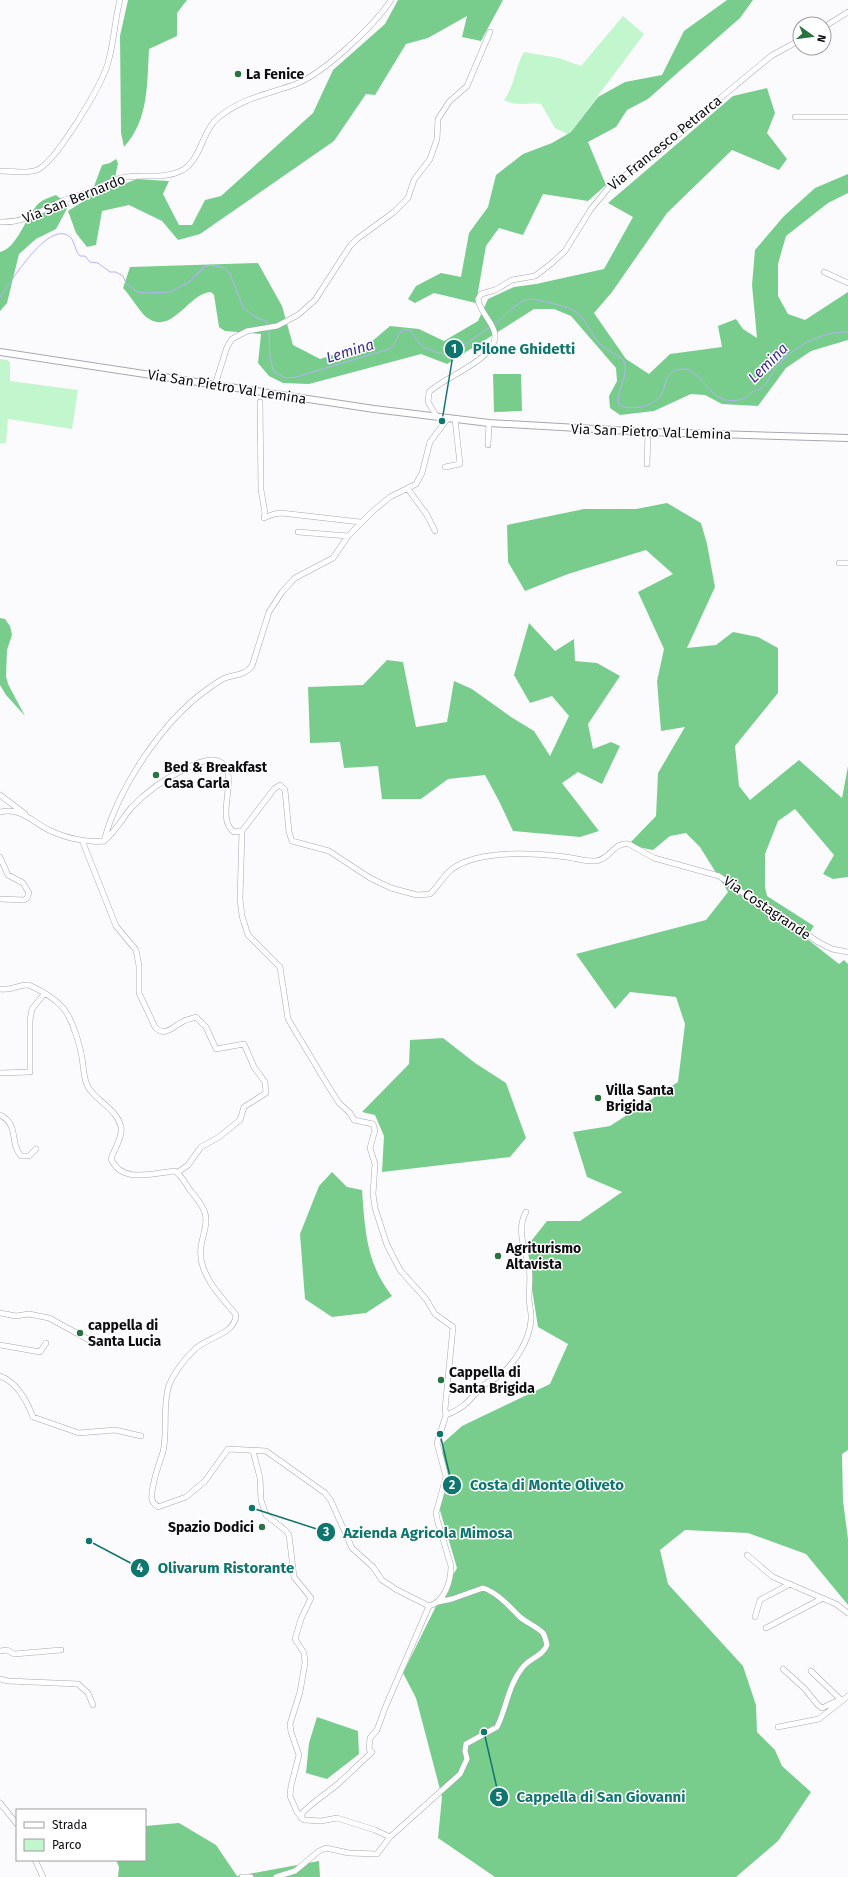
<svg xmlns="http://www.w3.org/2000/svg" width="848" height="1877" viewBox="0 0 848 1877" font-family="'Fira Sans',sans-serif">
<rect width="100%" height="100%" fill="#fbfbfe"/>
<path fill="#c2f7cd" d="M623 16 644 34 571 132 567 134 555 128 541 104C527 102 517 107 504 100 516 83 514 69 524 52L559 58 581 66Z
M0 359 7 360 10 362V381L78 390 72 429 8 419 6 443H0Z"/>
<path fill="#78cd8d" d="M128 0H187L177 13V36L149 49C147 83 149 120 124 147L121 133 120 36Z
M398 0H503L481 41 462 37 467 16 428 38 406 44 375 95 366 94 334 141 200 234 178 240 162 221 129 205 102 211 96 245 87 247 76 233 68 211 90 197 102 165 110 163 116 159 118 163 113 188 137 179 169 181 163 194 179 225H192L205 200 221 196 313 113 333 70 385 24Z
M727 0H753L740 18 675 75 648 99 627 110 616 127 588 142 606 185 588 201 543 194 523 235 499 228 486 246 476 303 434 293 415 303 408 299 416 286 441 273 461 277 469 233 488 207 496 175 523 154 552 143 571 132 598 97 625 82 662 75 684 31Z
M767 88 775 113 767 133 787 159 779 170 732 150 667 213 612 292 594 313 626 359 649 374 670 354 722 347 718 326 736 319 743 329 757 338 752 285 755 250 784 216 815 188 848 174V193L828 203 786 236 778 264V296L788 314 805 320 848 292V340L811 351 786 368 758 406 722 404 705 395 691 394 654 411 620 415 610 408 609 396 617 381 616 368 571 316 554 309H534L447 364 421 354 309 384 283 383 269 376 258 363 261 334 225 331 219 327 214 295 211 292C188 293 172 337 146 317 140 312 130 295 123 288L130 267 258 263 282 306 293 345 320 359 370 343 390 326 419 329 444 341 478 321 488 299 514 287 536 284 604 269 633 217 608 203 733 96Z
M56 195 69 205 56 229 36 239 19 254 7 303 0 311V252C17 249 27 214 39 203 44 199 51 197 56 195Z
M493 374H521L522 411 494 412Z
M667 503 701 523 707 544 715 587 687 648 716 645 733 632 758 637 778 648V693L735 746 739 786 750 800 799 760 842 798 848 766V877L833 879 823 874 834 855 795 809 778 821 765 854V887L767 896 814 926 806 938 839 964 844 960 848 964V1450L842 1454 843 1501 848 1539V1605L806 1554 748 1533 685 1530 660 1550 668 1584 743 1666 756 1705 757 1732 775 1750 782 1766 811 1792 778 1841 736 1877H495L438 1838 442 1797 416 1698 403 1673 438 1602 457 1568 439 1507 444 1476 442 1459 443 1443 462 1426 550 1384 568 1344 538 1327 529 1270 524 1250 547 1221H580L622 1192 587 1177 573 1132 610 1126 678 1082 685 1024 676 997 630 992 615 1009 576 954 706 920 728 892 700 847 686 833 670 836 653 850 628 845 656 816 658 773 685 727 661 731 657 681 664 649 638 592 673 574 646 550 568 574 525 591 508 562 507 525 584 509H636Z
M0 618 5 619 10 626 12 635 7 650 6 676 8 684 25 716 6 695 0 685Z
M529 623 555 651 574 639 575 661 597 663 620 676 588 724 593 749 611 742 620 746 602 784 578 772 562 783 599 831 580 837 513 831 499 801 485 775 448 779 421 799H382L378 766 344 768 340 742 310 743 308 687 363 685 387 660 403 662 416 727 447 722 454 681 472 689 511 717 534 731 550 756 569 716 552 696 530 703 514 675Z
M443 1038 475 1063 506 1083 526 1138 510 1157 382 1172 384 1136 375 1115 362 1112 409 1064 410 1040Z
M332 1172 347 1187 362 1190C365 1230 366 1263 392 1296L366 1313 332 1317 305 1299 300 1234 319 1186Z
M317 1717 358 1731 359 1754 327 1779 306 1773 309 1743Z
M179 1823 216 1845 237 1876 319 1861 320 1877H118L119 1867 116 1860H145V1826Z"/>
<g fill="none" stroke-linecap="round" stroke-linejoin="round">
<path stroke="#b6b2f8" stroke-width="1" d="M0 297C10 284 51 214 72 239L77 252 80 256H85L90 262 98 263 110 272H116L123 276 126 283 137 292 147 293 169 292 176 289 189 282 204 267 210 265 225 268 230 274 243 307 254 316 267 322 269 326
M495 324C504 317 517 301 529 299 536 299 571 307 576 312 587 320 591 334 600 344 606 350 624 357 625 364 627 377 619 387 618 400L619 405C632 411 653 407 661 395 666 386 665 374 676 370 705 361 705 410 742 399 746 398 749 395 752 392 755 391 758 390 760 389 767 385 771 375 775 369 791 348 820 331 848 332
M269 329C270 345 268 357 274 372L286 378 296 377 389 349C397 345 396 335 403 330H410L419 343 425 348 442 354 452 352 461 347 490 327"/>
<defs>
<path id="minor" d="M824 27 848 12
M795 117H848
M0 171C11 171 27 174 37 170 56 162 98 90 106 69 114 48 114 22 120 0
M0 222C26 223 39 211 62 201 72 197 81 195 91 191 101 187 111 180 121 178 141 173 162 180 181 171 202 160 201 131 219 117 242 98 269 94 296 84 324 73 375 25 391 0
M824 272 848 283
M215 385 227 347 232 339 247 331 277 326 298 315 315 300 350 246 357 239 394 212 408 198 414 180 430 159 437 139 438 119 449 102 467 86 490 32
M260 402 261 490 265 513 264 518 274 514 281 513 360 522
M437 417 428 402 429 392C444 377 497 359 495 335 494 322 479 312 478 299L481 294 495 290 512 280 535 276 552 263 565 251 591 209 610 186 660 151 700 115 771 56 800 40
M488 445 489 423
M647 464 648 432
M445 467 460 464 455 419
M408 489 427 515 435 531
M298 532 348 536
M839 563H848
M0 795 25 814
M0 812C22 807 33 823 51 831 66 838 88 843 104 841
M242 831 240 899 242 916 248 935 280 967 288 1019 327 1084 339 1103 350 1113 354 1120 373 1124 375 1130 370 1148 375 1164 373 1194 375 1208 387 1245 400 1270 426 1299 435 1314 453 1327 445 1409 446 1415 437 1443 446 1477 436 1513 437 1519 451 1566C451 1581 445 1602 429 1606
M82 840 116 926 136 950 139 966V993L155 1027C165 1038 173 1026 184 1021 187 1019 192 1019 196 1017L206 1027 216 1049 244 1044 254 1067 265 1082 266 1093 244 1107 240 1120 219 1137 201 1147 188 1165 177 1173
M104 841C115 832 122 819 131 808 147 791 164 779 185 769 194 764 204 759 214 760 246 765 212 817 234 832L242 831 274 789 280 785 285 790 289 832 292 841 329 851 370 878 391 888 417 895 430 894C439 886 443 876 452 869 480 849 533 853 566 857 575 858 586 862 596 861 612 858 613 842 629 844L654 858 719 876 743 893 774 910 818 942 832 949 848 952
M104 841C118 789 161 723 205 691 211 687 218 681 225 678 236 674 244 676 252 666L269 612 282 592 295 578 333 558 348 536 373 511 390 497 416 484 422 473 430 442 448 418
M0 857 8 875 23 883 29 893 27 898 24 900 0 899
M0 989C13 991 18 984 29 985 40 990 56 999 64 1009 72 1019 80 1045 82 1058 84 1069 83 1077 88 1087 97 1102 117 1109 121 1127 123 1137 114 1149 111 1159 122 1184 153 1173 175 1171 182 1176 185 1183 190 1190 196 1197 202 1204 205 1213 210 1229 195 1244 203 1267 209 1285 224 1300 236 1315 235 1335 206 1337 194 1350 185 1359 174 1373 169 1385 162 1406 168 1430 163 1452 159 1464 150 1488 152 1500 153 1503 156 1505 158 1507L186 1497 205 1481 228 1449 266 1451 325 1493 331 1501 352 1548 373 1567 382 1580 397 1590 429 1606
M0 1073 30 1072V1020L32 1009 44 994
M0 1115C20 1125 9 1143 21 1156H29L36 1149
M0 1313 16 1316 29 1314 49 1318 93 1342 113 1340
M0 1345 40 1352 46 1343
M0 1376C17 1382 27 1401 33 1417L79 1433 115 1430 141 1436
M446 1415C470 1406 471 1395 488 1382 491 1380 493 1380 496 1378 513 1367 530 1340 531 1320 532 1313 529 1305 529 1298 529 1289 531 1277 529 1268 525 1250 516 1229 526 1212
M253 1451 260 1478 261 1500 266 1515 285 1530 289 1535 294 1577 311 1598 301 1619 295 1639 304 1653 305 1663 300 1692 290 1724 291 1732 299 1755 291 1786 290 1796 297 1812 304 1820 321 1821 337 1818 375 1830 390 1837
M747 1555 773 1577 836 1604 848 1613
M755 1617 760 1600 790 1584
M766 1628 823 1598
M0 1651 7 1650 14 1654 61 1650
M783 1669 804 1688 818 1705 822 1708 839 1700
M811 1671 841 1700
M0 1679 8 1681 78 1684 88 1693 93 1705
M778 1727 819 1719 848 1696
M0 1803 17 1824
M301 1818 303 1812 312 1804 338 1784 372 1752 369 1749 370 1738 377 1730 385 1708 429 1606
M35 1860 43 1877
M242 1877H251
M276 1877 295 1871 319 1851 326 1848 349 1853 377 1854 390 1837 460 1774 467 1759 465 1751 466 1744 497 1727C507 1707 508 1685 523 1667 530 1658 543 1656 547 1645 546 1641 545 1636 543 1633 536 1626 527 1623 520 1617 509 1606 498 1593 483 1588L452 1599 438 1602"/>
<path id="tertiary" d="M0 352 374 409 489 423 648 432 848 438"/>
</defs>
<use href="#minor" stroke="#a7a7b1" stroke-width="6"/>
<use href="#tertiary" stroke="#a7a7b1" stroke-width="8"/>
<use href="#minor" stroke="#fff" stroke-width="5"/>
<use href="#tertiary" stroke="#fff" stroke-width="6"/>
</g>
<g fill="#297340" stroke="#fff" stroke-width="1.5">
<circle cx="238" cy="74" r="4"/>
<circle cx="156" cy="775" r="4"/>
<circle cx="598" cy="1098" r="4"/>
<circle cx="498" cy="1256" r="4"/>
<circle cx="80" cy="1333" r="4"/>
<circle cx="441" cy="1380" r="4"/>
<circle cx="262" cy="1527" r="4"/>
</g>
<g text-anchor="middle" dominant-baseline="central" stroke-width="3" stroke-linejoin="round" paint-order="stroke">
<g font-size="14" font-weight="bold" fill="#0d0d11" stroke="#fff" text-anchor="start">
<text x="246" y="74">La Fenice</text>
<text x="164" y="767">Bed &amp; Breakfast<tspan x="164" dy="16">Casa Carla</tspan></text>
<text x="606" y="1090">Villa Santa<tspan x="606" dy="16">Brigida</tspan></text>
<text x="506" y="1248">Agriturismo<tspan x="506" dy="16">Altavista</tspan></text>
<text x="88" y="1325">cappella di<tspan x="88" dy="16">Santa Lucia</tspan></text>
<text x="449" y="1372">Cappella di<tspan x="449" dy="16">Santa Brigida</tspan></text>
<text x="254" y="1527" text-anchor="end">Spazio Dodici</text>
</g>
<g font-size="14" fill="#0d0d11" stroke="#fff">
<text transform="translate(665 143) rotate(-39)">Via Francesco Petrarca</text>
<text transform="translate(74 199) rotate(-22)">Via San Bernardo</text>
<text transform="translate(227 387) rotate(9)">Via San Pietro Val Lemina</text>
<text transform="translate(651 432) rotate(2)">Via San Pietro Val Lemina</text>
<text transform="translate(767 908) rotate(34)">Via Costagrande</text>
</g>
<g font-size="15" font-style="italic" fill="#412d8f" stroke="#fff">
<text transform="translate(350 351) rotate(-17)">Lemina</text>
<text transform="translate(768 363) rotate(-45)">Lemina</text>
</g>
</g>
<path fill="none" stroke="#0f766e" stroke-width="1.5" d="M442 421L454 349M440 1434L452 1485M252 1508L326 1532M89 1541L140 1568M484 1732L499 1797"/>
<g fill="#0f766e" stroke="#fff" stroke-width="1.5">
<circle cx="442" cy="421" r="4"/>
<circle cx="440" cy="1434" r="4"/>
<circle cx="252" cy="1508" r="4"/>
<circle cx="89" cy="1541" r="4"/>
<circle cx="484" cy="1732" r="4"/>
<circle cx="454" cy="349" r="10"/>
<circle cx="452" cy="1485" r="10"/>
<circle cx="326" cy="1532" r="10"/>
<circle cx="140" cy="1568" r="10"/>
<circle cx="499" cy="1797" r="10"/>
</g>
<g font-size="12" text-anchor="middle" font-weight="bold" fill="#fff">
<text x="454" y="353">1</text>
<text x="452" y="1489">2</text>
<text x="326" y="1536">3</text>
<text x="140" y="1572">4</text>
<text x="499" y="1801">5</text>
</g>
<g font-size="15" text-anchor="middle" font-weight="bold" fill="#0f766e" stroke="#fff" stroke-width="3" stroke-linejoin="round" paint-order="stroke">
<text x="524" y="354">Pilone Ghidetti</text>
<text x="547" y="1490">Costa di Monte Oliveto</text>
<text x="428" y="1538">Azienda Agricola Mimosa</text>
<text x="226" y="1573">Olivarum Ristorante</text>
<text x="601" y="1802">Cappella di San Giovanni</text>
</g>
<rect x="16" y="1809" width="130" height="52" fill="#ffffff" stroke="#9e9ea0"/>
<rect x="24" y="1822" width="20" height="6" fill="#ffffff" stroke="#9e9ea0"/>
<text x="52" y="1829" font-size="12" fill="#0d0d11">Strada</text>
<rect x="24" y="1839" width="20" height="12" fill="#c2f7cd" stroke="#9e9ea0"/>
<text x="52" y="1849" font-size="12" fill="#0d0d11">Parco</text>
<g transform="translate(812 36) rotate(104)"><circle r="19" fill="#ffffff" stroke="#9e9ea0"/>
<path d="M0-3L7 15L0 10L-7 15Z" fill="#297340"/>
<text y="-6" font-size="11" font-weight="bold" text-anchor="middle" fill="#0d0d11">N</text>
</g>
</svg>
